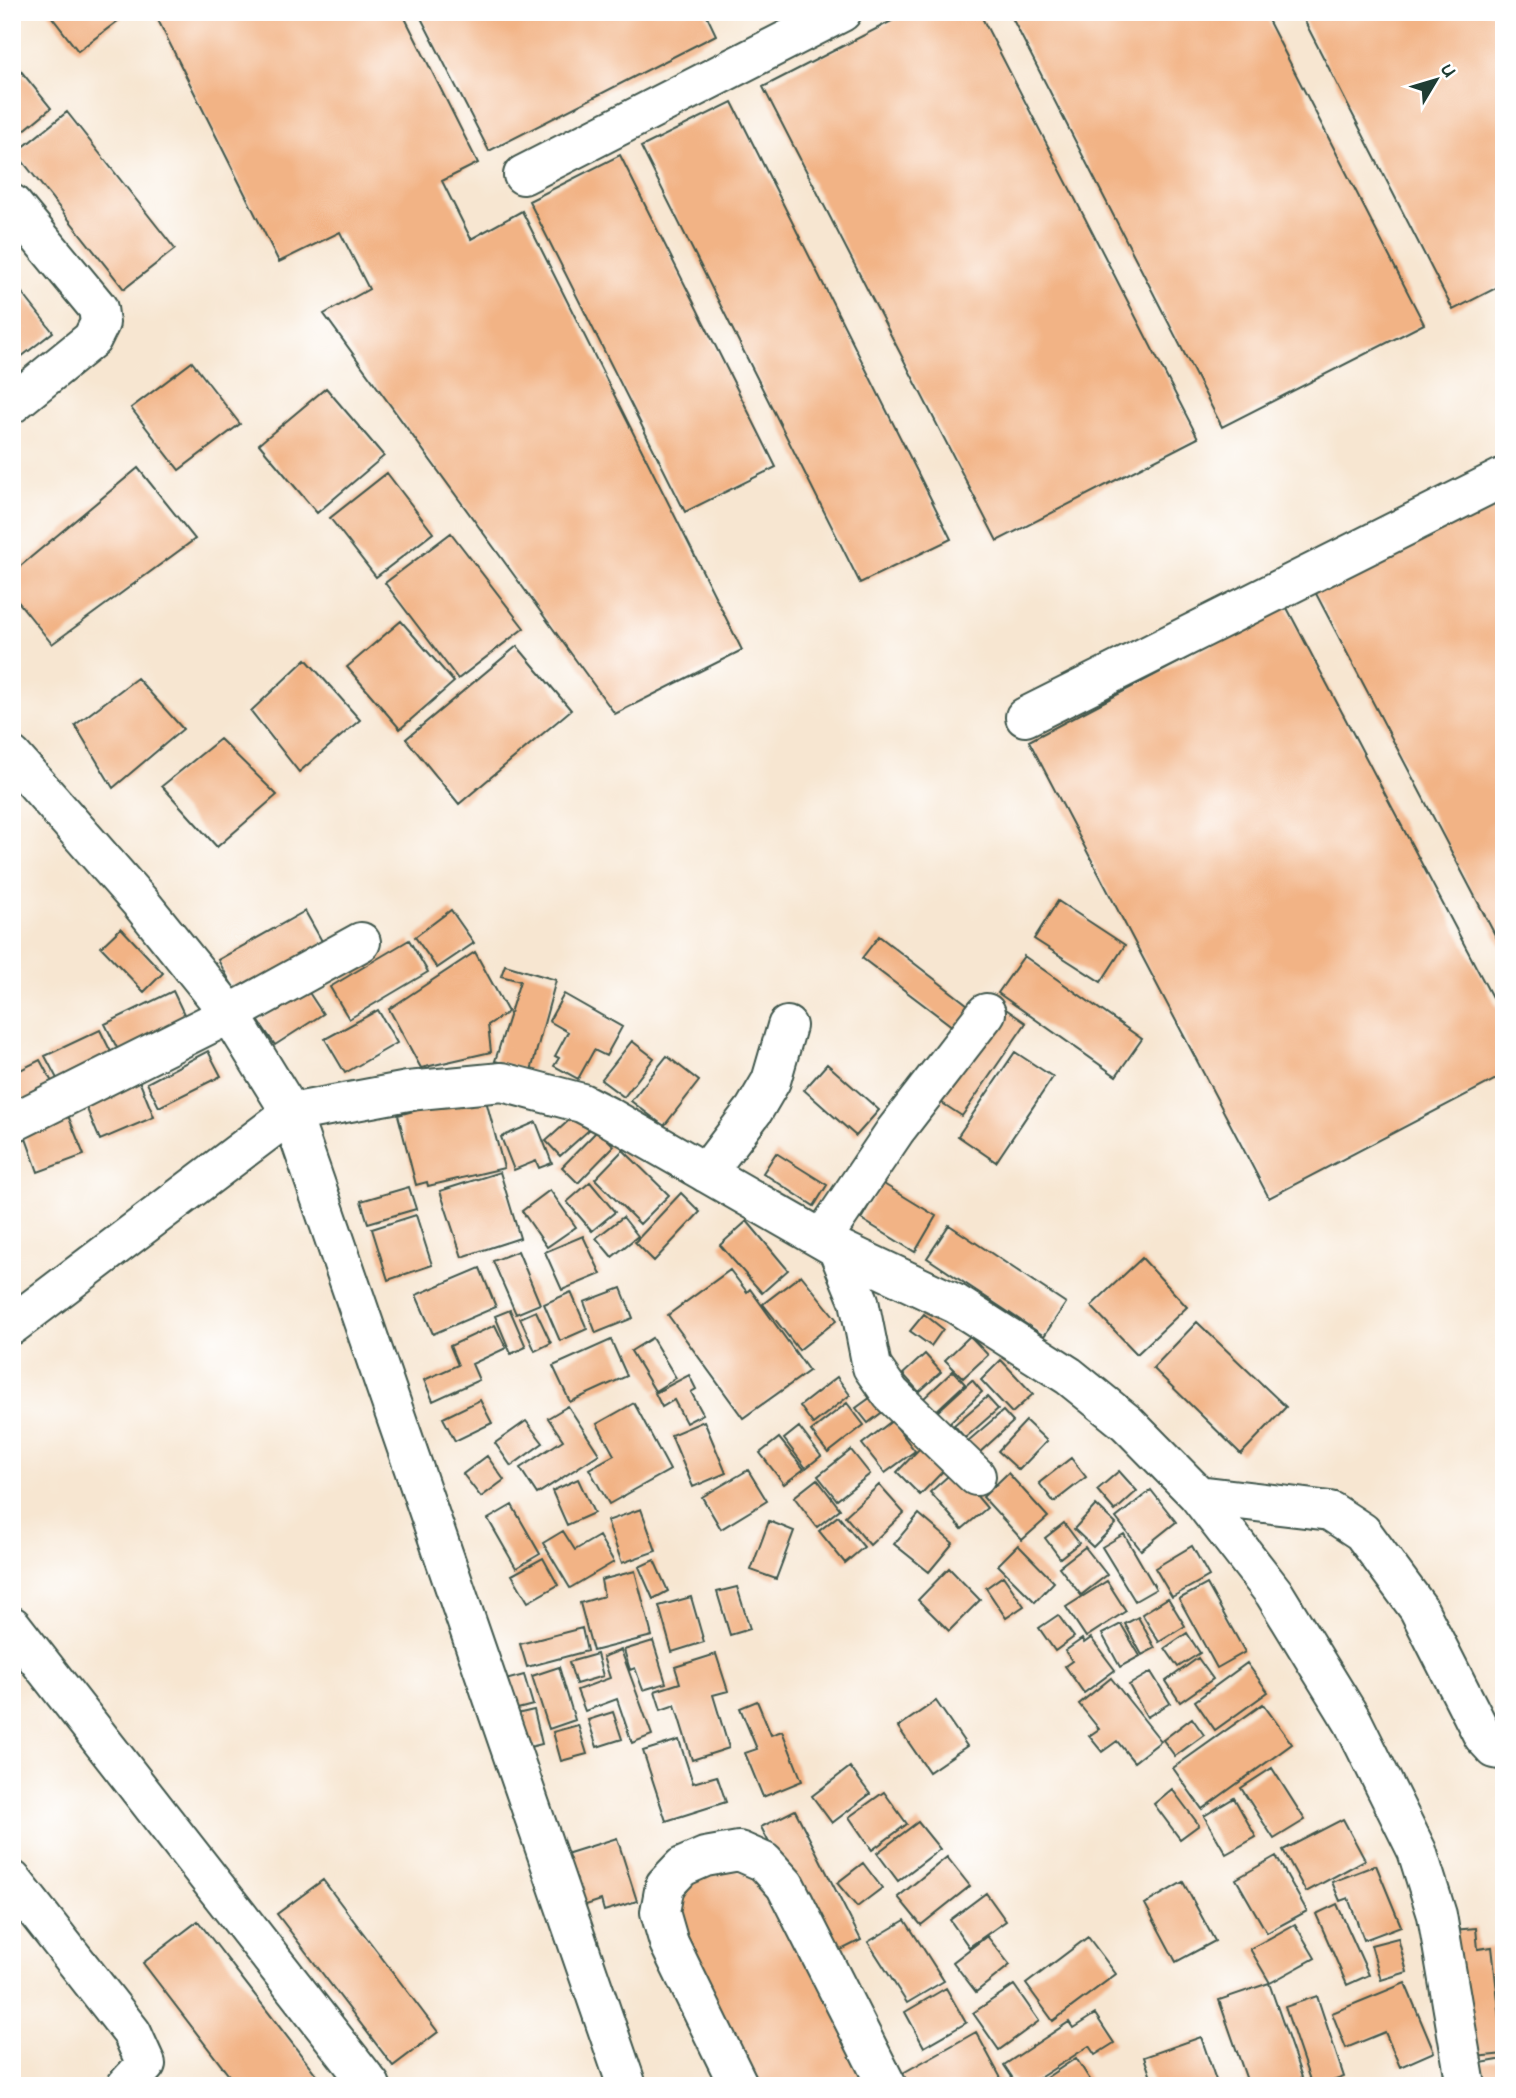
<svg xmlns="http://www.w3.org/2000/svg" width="1516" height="2098" viewBox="0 0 1516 2098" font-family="'Architects Daughter',sans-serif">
<rect width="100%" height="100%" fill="#fff"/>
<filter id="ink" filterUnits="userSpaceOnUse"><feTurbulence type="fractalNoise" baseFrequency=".0143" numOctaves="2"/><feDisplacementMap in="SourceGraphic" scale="14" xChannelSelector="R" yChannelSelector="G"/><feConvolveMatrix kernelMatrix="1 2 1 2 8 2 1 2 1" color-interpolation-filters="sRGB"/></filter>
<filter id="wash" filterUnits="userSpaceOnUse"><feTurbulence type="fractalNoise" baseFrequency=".00686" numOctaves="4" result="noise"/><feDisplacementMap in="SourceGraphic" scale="28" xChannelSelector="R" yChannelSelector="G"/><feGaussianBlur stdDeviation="1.57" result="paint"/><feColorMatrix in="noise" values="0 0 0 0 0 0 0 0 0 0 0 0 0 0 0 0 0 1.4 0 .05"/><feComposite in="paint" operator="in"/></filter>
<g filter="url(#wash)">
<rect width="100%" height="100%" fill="#f7e6d1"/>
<g id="blocks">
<path fill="#f2b385" d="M48 12H119L123 17 78 51Z
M154 12H402L478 163 442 181 471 239 522 211 742 650 615 714 324 314 369 289 340 232 279 262Z
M418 12H705L716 35 489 151Z
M909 12H979L1198 438 997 541 763 87Z
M1009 12H1264L1424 324 1222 427Z
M1300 12H1504V284L1453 310Z
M12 60 51 108 22 132 12 120Z
M732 102 951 539 860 583 641 147Z
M67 112 175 249 124 289 16 153Z
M620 155 776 467 685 512 529 201Z
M12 280 53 332 12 364Z
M192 362 240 424 179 470 131 408Z
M326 388 384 456 317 513 259 444Z
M138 468 195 539 52 644 12 594V573Z
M387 473 433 533 376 577 330 518Z
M1504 489V952L1313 588Z
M451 533 524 628 458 679 385 583Z
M1286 606 1504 1020V1075L1269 1198 1029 741Z
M401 621 454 682 400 729 347 667Z
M517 646 571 710 459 804 406 739Z
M306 659 360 720 299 772 251 711Z
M137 678 183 729 113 788 75 725Z
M220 739 277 795 217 847 162 786Z
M1058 901 1125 945 1101 982 1034 939Z
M451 910 474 943 437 968 415 937Z
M305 911 327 950 240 999 218 960Z
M121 928 163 973 144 992 101 947Z
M879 936 977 1012 961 1033 862 958Z
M409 940 428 972 349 1019 330 987Z
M475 952 508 1012 488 1025 491 1052 421 1068 389 1009Z
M1024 956 1142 1039 1116 1076 998 993Z
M505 965 556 980 531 1071 495 1061 520 981 501 976Z
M306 988 323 1014 275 1045 258 1020Z
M173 991 191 1029 124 1062 105 1024Z
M564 994 622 1027 606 1056 594 1050 578 1079 554 1066 559 1058 555 1056 568 1032 549 1021Z
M1000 1005 1026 1023 962 1116 936 1099Z
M378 1010 397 1043 345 1073 325 1039Z
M100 1030 118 1066 64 1092 45 1056Z
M632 1041 654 1058 624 1097 601 1080Z
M208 1051 221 1076 159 1107 147 1083Z
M1015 1052 1053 1077 996 1162 958 1136Z
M667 1056 699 1081 664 1126 631 1101Z
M40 1060 59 1095 12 1120V1074Z
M827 1064 879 1110 856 1136 804 1090Z
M138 1078 154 1117 100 1140 84 1102Z
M484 1093 504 1168 428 1186 427 1182 416 1185 398 1115Z
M67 1113 84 1155 38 1172 23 1130Z
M575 1115 589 1130 560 1156 546 1141Z
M536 1122 552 1163 539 1168 536 1161 514 1170 501 1137Z
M598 1130 614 1146 578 1183 562 1167Z
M623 1150 669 1195 640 1224 595 1179Z
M776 1153 827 1185 814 1206 763 1173Z
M500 1172 520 1238 462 1257 440 1191Z
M590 1182 615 1212 592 1231 567 1202Z
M882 1183 936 1216 915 1252 861 1219Z
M409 1187 416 1209 368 1223 361 1201Z
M550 1190 576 1227 547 1247 522 1211Z
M681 1193 700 1212 654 1261 635 1242Z
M416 1215 432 1265 388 1280 372 1229Z
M623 1217 638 1236 612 1257 596 1238Z
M747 1221 788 1270 762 1293 720 1245Z
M949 1225 1066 1303 1044 1336 927 1258Z
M583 1236 601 1274 562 1290 545 1252Z
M518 1251 540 1304 516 1314 493 1261Z
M1142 1258 1187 1307 1137 1354 1091 1306Z
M480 1268 496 1307 433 1334 416 1295Z
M730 1270 747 1292 750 1289 809 1371 743 1418 668 1315Z
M801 1275 837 1320 799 1350 763 1304Z
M621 1288 633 1318 596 1333 584 1302Z
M571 1292 587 1329 560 1341 544 1304Z
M510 1310 526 1347 511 1354 495 1316Z
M536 1311 551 1343 535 1351 520 1318Z
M924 1314 943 1329 931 1346 910 1331Z
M1197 1322 1286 1407 1241 1454 1153 1368Z
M495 1325 506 1348 472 1364 479 1380 433 1401 424 1380 458 1365 450 1346Z
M970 1336 988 1355 963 1378 945 1360Z
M652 1338 676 1378 655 1391 631 1351Z
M611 1340 627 1376 570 1402 553 1366Z
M925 1354 941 1372 919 1392 903 1374Z
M1001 1360 1033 1394 1012 1413 981 1380Z
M953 1371 965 1384 935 1412 923 1399Z
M689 1375 696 1389 691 1392 703 1414 686 1423 674 1400 662 1407 655 1393Z
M837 1377 850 1395 813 1424 800 1406Z
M972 1380 982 1392 947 1425 936 1413Z
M874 1395 885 1410 868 1423 856 1408Z
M987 1397 998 1409 965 1438 954 1425Z
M480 1400 492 1423 455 1441 443 1418Z
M634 1403 670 1470 609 1504 589 1469 614 1455 597 1424Z
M847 1403 864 1425 828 1453 811 1431Z
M568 1406 599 1454 537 1494 520 1468 563 1440 548 1418Z
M1003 1411 1013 1422 979 1453 968 1441Z
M526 1421 543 1443 511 1466 495 1443Z
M704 1421 726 1473 693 1487 671 1435Z
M892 1421 915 1451 885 1473 862 1444Z
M1026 1421 1047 1441 1019 1470 998 1451Z
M799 1427 821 1456 806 1468 784 1439Z
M779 1438 804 1469 784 1484 760 1453Z
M923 1445 946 1468 920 1495 897 1472Z
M851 1450 870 1474 837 1500 818 1476Z
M487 1456 504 1480 481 1497 463 1474Z
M1071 1458 1086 1477 1054 1502 1039 1483Z
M748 1470 767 1501 721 1529 702 1497Z
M955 1470 987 1508 962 1529 930 1492Z
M1119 1471 1137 1491 1115 1511 1097 1490Z
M1008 1473 1048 1517 1022 1540 983 1497Z
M578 1479 594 1513 567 1525 552 1491Z
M817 1479 840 1509 817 1527 794 1497Z
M879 1485 904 1513 870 1545 845 1516Z
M1151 1490 1176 1522 1141 1550 1116 1518Z
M512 1505 540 1554 516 1568 488 1519Z
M1096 1505 1116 1524 1093 1547 1074 1529Z
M641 1509 656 1551 622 1563 607 1521Z
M919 1514 953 1543 929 1572 894 1544Z
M838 1516 864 1547 845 1563 819 1531Z
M769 1521 794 1531 776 1579 751 1570Z
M1064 1523 1079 1543 1060 1558 1045 1538Z
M563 1531 575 1550 599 1536 614 1562 570 1588 543 1543Z
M1124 1534 1156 1589 1135 1601 1102 1547Z
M1018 1545 1054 1582 1035 1602 998 1565Z
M1192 1546 1209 1576 1172 1597 1155 1568Z
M1085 1547 1107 1575 1081 1595 1059 1567Z
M543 1558 558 1585 528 1602 512 1575Z
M654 1560 668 1591 653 1599 639 1567Z
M949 1568 980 1600 949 1631 918 1600Z
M635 1571 652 1636 593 1651 580 1603 604 1596 601 1580Z
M1003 1576 1024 1606 1006 1618 986 1588Z
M1107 1581 1126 1611 1086 1637 1066 1607Z
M1207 1584 1245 1652 1217 1668 1179 1599Z
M737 1587 750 1629 730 1635 717 1592Z
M691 1597 704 1642 672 1652 659 1606Z
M1168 1598 1185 1626 1159 1642 1142 1614Z
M1058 1615 1074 1637 1055 1651 1039 1628Z
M1138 1617 1155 1648 1142 1655 1125 1624Z
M1121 1624 1140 1656 1120 1667 1102 1634Z
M582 1628 587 1651 527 1667 520 1644Z
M1187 1633 1200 1653 1178 1667 1165 1648Z
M1091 1638 1115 1670 1084 1693 1065 1666 1072 1661 1065 1651 1082 1639 1084 1643Z
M653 1641 666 1683 643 1690 635 1668 630 1670 624 1650Z
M621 1650 652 1735 632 1743 617 1699 585 1711 577 1690 610 1678 603 1657Z
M597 1654 603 1676 576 1684 569 1662Z
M716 1654 728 1691 713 1695 729 1748 692 1760 675 1705 661 1710 655 1691 680 1683 675 1667Z
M1198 1658 1213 1679 1180 1702 1166 1681Z
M1247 1663 1268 1692 1215 1730 1195 1701Z
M559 1667 575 1720 549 1729 532 1676Z
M1151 1672 1170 1703 1147 1717 1129 1685Z
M524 1675 533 1705 506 1712 498 1682Z
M1111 1678 1161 1741 1134 1762 1117 1741 1102 1752 1089 1736 1099 1729 1079 1704Z
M757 1701 771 1735 782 1731 802 1781 763 1797 745 1753 757 1749 740 1708Z
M936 1701 967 1746 929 1772 898 1727Z
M1263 1704 1292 1744 1202 1809 1173 1768Z
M534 1710 542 1744 517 1750 508 1716Z
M613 1712 622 1739 597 1747 588 1720Z
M1192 1718 1204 1735 1175 1756 1163 1740Z
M578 1725 587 1754 561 1761 553 1732Z
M679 1740 693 1783 717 1776 726 1802 666 1821 643 1751Z
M850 1767 870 1794 832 1823 812 1796Z
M1272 1768 1305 1820 1274 1839 1241 1788Z
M1172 1789 1199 1825 1180 1839 1154 1804Z
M884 1792 907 1824 872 1850 849 1817Z
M1234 1798 1256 1837 1226 1854 1204 1816Z
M795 1810 861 1940 827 1957 761 1827Z
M1343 1819 1365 1860 1306 1892 1283 1850Z
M918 1822 940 1849 898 1881 877 1853Z
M617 1838 637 1901 604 1911 601 1900 580 1907 563 1855Z
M1276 1856 1307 1911 1267 1933 1236 1879Z
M947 1857 970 1886 921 1925 898 1897Z
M863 1863 882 1888 857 1907 837 1883Z
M1376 1865 1401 1926 1364 1940 1348 1898 1340 1901 1332 1882Z
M735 1870 751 1875 765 1884 877 2086H756L676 1933 681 1900 690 1886 703 1877Z
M323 1880 438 2032 393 2066 277 1914Z
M1183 1882 1215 1941 1176 1962 1145 1904Z
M986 1893 1006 1921 969 1947 950 1920Z
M1337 1904 1369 1975 1347 1985 1316 1914Z
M905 1920 944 1981 907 2003 868 1942Z
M198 1921 325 2086H237L143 1963Z
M1295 1924 1315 1958 1270 1983 1250 1949Z
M1476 1928 1478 1949 1492 1947 1504 2054 1475 2057 1453 1930Z
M987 1936 1010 1965 976 1992 953 1962Z
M1088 1937 1116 1974 1053 2021 1026 1984Z
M1398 1938 1407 1972 1381 1980 1371 1945Z
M1269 1983 1305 2086H1249L1219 2000Z
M1405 1983 1434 2052 1400 2067 1385 2032 1346 2048 1332 2013Z
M1014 1985 1039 2021 999 2050 973 2013Z
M946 1988 966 2023 924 2047 905 2012Z
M1317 1996 1344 2077 1319 2086H1312L1285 2007Z
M1095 2014 1114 2043 1095 2055 1089 2046 1027 2086H1018L1004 2065 1069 2022 1073 2028Z
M976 2032 1002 2080 991 2086H899L894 2078Z
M1201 2037 1218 2086H1154L1144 2057Z
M1076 2058 1094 2086H1038L1037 2084Z
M1504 2059V2086H1485L1481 2063Z"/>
</g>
</g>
<g filter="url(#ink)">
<use href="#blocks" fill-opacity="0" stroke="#3f564c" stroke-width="2"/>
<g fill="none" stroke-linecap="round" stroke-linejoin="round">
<defs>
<path id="minor" d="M523 175 842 12
M12 204 98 308 100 323 92 339 12 404
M1025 717 1504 477
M12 756 140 902 230 1014 291 1113 627 2086
M12 1123 230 1014 361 942
M706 1173 754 1110 771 1081 787 1026
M822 1239 895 1131 986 1013
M837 1248 859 1301 872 1367 891 1394 976 1476
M12 1325 291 1113 408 1091 502 1082 582 1103 609 1117 837 1248 956 1304 1069 1376 1127 1423 1198 1495 1274 1593 1353 1722 1417 1851 1437 1915 1466 2086
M1198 1495 1330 1511 1362 1532 1418 1608 1483 1736 1495 1749 1504 1751
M12 1626 371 2086
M12 1880 132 2033 146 2064 126 2086
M739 2086 669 1943 660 1912 665 1885 682 1867 705 1857 739 1851 764 1862 785 1885 887 2086"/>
</defs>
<use href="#minor" stroke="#3f564c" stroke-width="42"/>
<use href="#minor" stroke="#fff" stroke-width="38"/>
</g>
</g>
<rect width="1516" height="2098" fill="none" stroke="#fff" stroke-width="42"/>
<g transform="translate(1436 80) rotate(52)" stroke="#ffffff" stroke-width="5" paint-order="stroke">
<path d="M0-5L12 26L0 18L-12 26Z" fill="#1f3d34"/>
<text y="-10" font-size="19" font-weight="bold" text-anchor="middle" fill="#1f3d34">U</text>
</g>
</svg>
